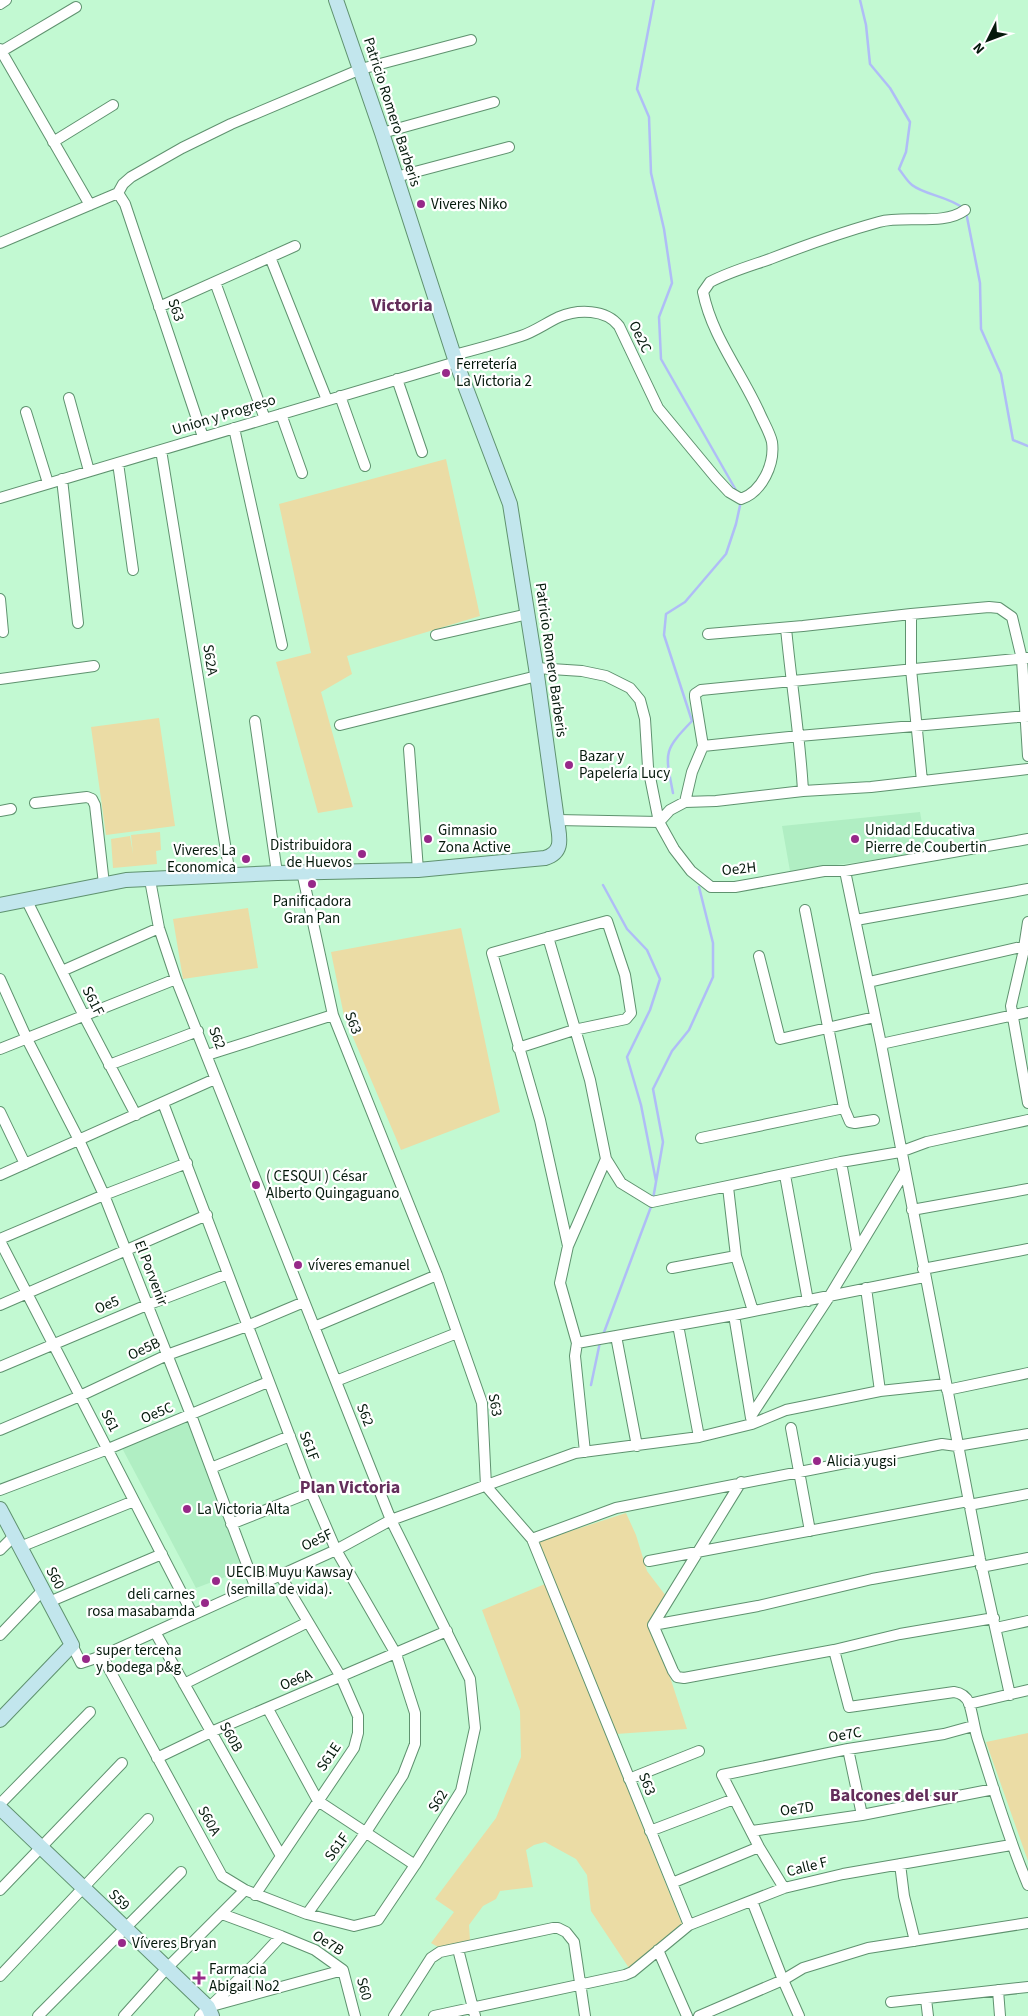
<svg xmlns="http://www.w3.org/2000/svg" width="1028" height="2016" viewBox="0 0 1028 2016" font-family="'Source Sans 3',sans-serif">
<rect width="100%" height="100%" fill="#c2f9d2"/>
<path fill="#b0eec3" d="M920 812 927 853 790 871 782 826Z
M187 1421 244 1570 196 1588 122 1448Z"/>
<path fill="#ebdca5" d="M446 459 480 616 347 656 352 674 321 692 353 807 318 813 276 662 311 653 279 504Z
M159 718 175 826 106 835 91 727Z
M160 832 161 850 156 851 157 864 113 868 111 839 130 836 133 854 131 835Z
M248 908 258 968 183 979 173 919Z
M461 928 500 1112 401 1150 344 1016 331 952Z
M626 1513 636 1535 647 1571 669 1600 653 1625 687 1729 616 1734 537 1542Z
M545 1584 682 1924 629 1968 591 1911 587 1875 576 1859 545 1842 534 1845 526 1850 533 1887 500 1891 496 1899 483 1906 469 1925 470 1941 438 1947 431 1943 454 1912 435 1899 496 1818 521 1757 520 1711 482 1610Z
M1028 1733V1861L986 1742Z"/>
<g fill="none" stroke-linecap="round" stroke-linejoin="round">
<path stroke="#afbdf6" stroke-width="2.5" d="M654 0 637 89 649 117 651 173 664 229 672 283 659 317 661 359 737 492
M860 0 866 25 870 64 890 88 910 122 906 152 899 169C903 174 907 181 912 185 925 195 947 196 963 208
M966 212 980 283 981 329 1001 374 1013 440 1028 446
M673 793C665 752 663 751 692 721L664 635 666 614 685 602 726 554 736 524 741 501
M603 885 627 929 647 950 660 979 650 1010 627 1057 641 1105 656 1181
M653 1199 663 1142 653 1089 672 1051 689 1030 713 977V943L699 887
M603 1335 652 1204
M591 1385 600 1342"/>
<defs>
<path id="street" d="M0 4 6 0
M0 49 90 205
M2 51 76 7
M382 133 494 102
M53 142 113 105
M396 177 509 147
M118 193 123 184 131 177 182 148 231 124 361 69 471 40
M118 193 125 204 203 437
M0 243 118 193
M270 257 327 400
M215 282 265 419
M159 307 295 246
M454 355C477 349 499 343 521 336 534 332 546 323 559 317 578 309 606 309 619 326L658 408 716 478 729 492 741 499C762 492 775 464 772 442 770 433 764 423 760 414 742 373 712 337 703 292L710 282C729 272 750 266 770 259 806 245 843 232 879 222 905 215 944 226 965 210
M397 379 422 452
M340 396 365 466
M69 398 89 471
M26 412 48 483
M281 414 302 473
M234 428 282 645
M161 450 230 875
M118 463 133 570
M62 479 78 623
M0 498 456 362
M0 599 3 632
M786 628C791 682 800 736 803 791
M708 634 803 626 911 614
M436 635 528 614
M536 668 582 671 606 676 630 688 640 700 645 719 648 767 659 822 674 849 691 871 711 887H735L824 871H845L1028 839
M0 679 94 666
M255 721 277 873
M340 725 537 676
M703 746 695 697V694L701 690 1027 658
M409 749 418 870
M922 781 911 669V614L989 607 999 608 1012 617 1022 659 1028 756
M685 802 716 801 803 791 871 787 1028 769
M35 803 87 797 92 799 95 805 104 884
M0 811 11 809
M557 820 659 822 670 810 685 802 692 772 703 746 799 736 1028 716
M845 871 881 1044 980 1559 1010 1695
M302 872 333 1015 437 1275 482 1403 486 1486 532 1539 689 1925
M26 899 84 1016 136 1115
M805 910 844 1108 850 1122 855 1123 874 1120
M856 920 1028 889
M1028 922 1023 954 1011 1006 1028 1103
M548 937 590 1080 606 1159 568 1246 560 1283 577 1343 575 1356 585 1452
M759 956 780 1039 875 1017
M62 971 159 928
M0 979 27 1039 79 1140 104 1195 191 1415 255 1586
M869 982 1025 946
M881 1044 1028 1012
M518 1048 574 1030 626 1019 631 1013 625 975 607 921 492 953 540 1120 568 1246
M0 1049 176 979
M207 1055 333 1015
M109 1065 198 1031
M163 1103 311 1492 336 1550 396 1654 415 1713V1744L403 1775 366 1832 307 1914
M0 1112 25 1164
M701 1138 844 1108
M606 1159 621 1183 652 1202 841 1162 900 1152 927 1142 1028 1120
M841 1162 857 1250
M0 1175 215 1079
M785 1175 808 1301
M728 1187 736 1256 753 1311
M912 1210 1028 1189
M0 1239 104 1195 187 1163
M0 1241 193 1615
M672 1268 736 1256
M923 1269 1028 1249
M866 1288 880 1391
M0 1305 207 1215
M734 1315 751 1418
M678 1325 699 1437
M314 1327 437 1275
M616 1336 637 1446
M577 1343 734 1315 924 1277
M0 1367 147 1305 228 1274
M336 1381 457 1333
M947 1390 1028 1373
M751 1416 829 1297 904 1173
M791 1428 810 1531
M0 1430 80 1396 167 1355 247 1326 304 1302
M211 1468 290 1436
M0 1490 108 1449 268 1382
M969 1505 1028 1494
M231 1524 311 1492
M532 1539 616 1508 942 1444 957 1446 1028 1434
M20 1547 134 1501
M0 1550 14 1536
M649 1561 968 1501
M981 1567 1028 1558
M49 1602 162 1554
M653 1625 673 1671 677 1677 684 1678 834 1650 900 1634 994 1618
M653 1625 758 1606 872 1579 973 1561
M653 1625 741 1482
M996 1628 1028 1621
M155 1632 281 1856
M0 1635 43 1590
M72 1645 81 1663 102 1656 336 1550 391 1520 575 1453 699 1437 752 1424 786 1410 880 1391 946 1384
M834 1650 849 1707 954 1692C961 1693 966 1696 969 1703 973 1715 974 1728 978 1740 994 1789 1008 1838 1028 1885
M102 1656 222 1876 245 1890 307 1914 354 1926 378 1920 415 1865 461 1791 475 1728 470 1679 391 1520 176 979 159 928 150 880
M184 1684 308 1622
M969 1704 1028 1690
M268 1709 318 1801 415 1865
M848 1749 862 1815
M157 1758 211 1732 447 1631
M629 1779 699 1751
M0 1804 90 1712
M650 1831 734 1799
M752 1831 862 1815 994 1789
M900 1864 904 1896 915 1941
M672 1883 759 1847
M784 1888 759 1847 722 1775 848 1749 944 1734 973 1726
M0 1890 122 1763
M255 1895 354 1748 358 1733V1716L341 1677 280 1575
M752 1901 783 1980 799 2016
M222 1914 281 1936 315 1950 343 1970
M458 1949 475 2016
M658 1950 687 2016
M343 1970 355 2016
M0 1976 148 1819
M998 1990 1000 2016
M926 1999 928 2016
M891 2002 1028 1987
M208 2007 343 1970
M38 2016 181 1872
M124 2016 167 1968 245 1890
M200 2016 258 1961 281 1936
M394 2016 431 1958 440 1952 553 1928H558L566 1932 574 1942 585 2016
M434 2016 625 1975 632 1972 689 1925 784 1888 843 1874 1011 1845
M699 2016 783 1980 803 1968 868 1948 1028 1923"/>
<path id="secondary" d="M0 905 126 880 277 873 418 870 545 858C565 852 559 836 557 820L536 668 510 504 456 362 382 133 336 0
M0 1509 72 1645 0 1720
M0 1808 208 2007 212 2016"/>
</defs>
<use href="#street" stroke="#5f926f" stroke-width="12"/>
<use href="#secondary" stroke="#5f926f" stroke-width="16"/>
<use href="#street" stroke="#fff" stroke-width="10"/>
<use href="#secondary" stroke="#c2e6ed" stroke-width="14"/>
</g>
<g fill="#972989" stroke="#fff" stroke-width="2">
<circle cx="421" cy="204" r="5"/>
<circle cx="446" cy="373" r="5"/>
<circle cx="569" cy="765" r="5"/>
<circle cx="428" cy="839" r="5"/>
<circle cx="855" cy="839" r="5"/>
<circle cx="362" cy="854" r="5"/>
<circle cx="246" cy="859" r="5"/>
<circle cx="312" cy="884" r="5"/>
<circle cx="256" cy="1185" r="5"/>
<circle cx="298" cy="1265" r="5"/>
<circle cx="817" cy="1461" r="5"/>
<circle cx="187" cy="1509" r="5"/>
<circle cx="216" cy="1581" r="5"/>
<circle cx="205" cy="1603" r="5"/>
<circle cx="86" cy="1659" r="5"/>
<circle cx="122" cy="1943" r="5"/>
<path d="M196.5 1970.5h5v5h5v5h-5v5h-5v-5h-5v-5h5z"/>
</g>
<g text-anchor="middle" dominant-baseline="central" stroke-width="4.5" stroke-linejoin="round" paint-order="stroke">
<g font-size="15" fill="#05190c" stroke="#fff">
<text transform="translate(392 112) rotate(72)">Patricio Romero Barberis</text>
<text transform="translate(176 310) rotate(71)">S63</text>
<text transform="translate(640 337) rotate(64)">Oe2C</text>
<text transform="translate(224 415) rotate(-17)">Union y Progreso</text>
<text transform="translate(210 660) rotate(81)">S62A</text>
<text transform="translate(551 660) rotate(82)">Patricio Romero Barberis</text>
<text transform="translate(739 869) rotate(-6)">Oe2H</text>
<text transform="translate(93 1001) rotate(63)">S61F</text>
<text transform="translate(353 1023) rotate(69)">S63</text>
<text transform="translate(217 1038) rotate(69)">S62</text>
<text transform="translate(151 1273) rotate(69)">El Porvenir</text>
<text transform="translate(107 1305) rotate(-23)">Oe5</text>
<text transform="translate(144 1349) rotate(-25)">Oe5B</text>
<text transform="translate(495 1405) rotate(80)">S63</text>
<text transform="translate(157 1413) rotate(-22)">Oe5C</text>
<text transform="translate(365 1415) rotate(68)">S62</text>
<text transform="translate(110 1421) rotate(63)">S61</text>
<text transform="translate(309 1446) rotate(69)">S61F</text>
<text transform="translate(317 1540) rotate(-25)">Oe5F</text>
<text transform="translate(55 1578) rotate(62)">S60</text>
<text transform="translate(296 1680) rotate(-23)">Oe6A</text>
<text transform="translate(845 1735) rotate(-10)">Oe7C</text>
<text transform="translate(231 1737) rotate(61)">S60B</text>
<text transform="translate(329 1757) rotate(-56)">S61E</text>
<text transform="translate(647 1784) rotate(68)">S63</text>
<text transform="translate(438 1801) rotate(-58)">S62</text>
<text transform="translate(797 1809) rotate(-8)">Oe7D</text>
<text transform="translate(209 1821) rotate(61)">S60A</text>
<text transform="translate(337 1847) rotate(-54)">S61F</text>
<text transform="translate(807 1867) rotate(-14)">Calle F</text>
<text transform="translate(119 1900) rotate(44)">S59</text>
<text transform="translate(328 1943) rotate(32)">Oe7B</text>
<text transform="translate(364 1989) rotate(75)">S60</text>
</g>
<g font-size="15" fill="#05190c" stroke="#fff" text-anchor="start">
<text x="431" y="204">Viveres Niko</text>
<text x="456" y="364">Ferretería<tspan x="456" dy="17">La Victoria 2</tspan></text>
<text x="579" y="756">Bazar y<tspan x="579" dy="17">Papelería Lucy</tspan></text>
<text x="438" y="830">Gimnasio<tspan x="438" dy="17">Zona Active</tspan></text>
<text x="865" y="830">Unidad Educativa<tspan x="865" dy="17">Pierre de Coubertin</tspan></text>
<text x="352" y="845" text-anchor="end">Distribuidora<tspan x="352" dy="17">de Huevos</tspan></text>
<text x="236" y="850" text-anchor="end">Viveres La<tspan x="236" dy="17">Economica</tspan></text>
<text x="312" y="901" text-anchor="middle">Panificadora<tspan x="312" dy="17">Gran Pan</tspan></text>
<text x="266" y="1176">( CESQUI ) César<tspan x="266" dy="17">Alberto Quingaguano</tspan></text>
<text x="308" y="1265">víveres emanuel</text>
<text x="827" y="1461">Alicia yugsi</text>
<text x="197" y="1509">La Victoria Alta</text>
<text x="226" y="1572">UECIB Muyu Kawsay<tspan x="226" dy="17">(semilla de vida).</tspan></text>
<text x="195" y="1594" text-anchor="end">deli carnes<tspan x="195" dy="17">rosa masabamda</tspan></text>
<text x="96" y="1650">super tercena<tspan x="96" dy="17">y bodega p&amp;g</tspan></text>
<text x="132" y="1943">Víveres Bryan</text>
<text x="209" y="1969">Farmacia<tspan x="209" dy="17">Abigail No2</tspan></text>
</g>
<g font-size="18" font-weight="bold" fill="#642e5b" stroke="#fff">
<text x="402" y="305">Victoria</text>
<text x="350" y="1487">Plan Victoria</text>
<text x="894" y="1795">Balcones del sur</text>
</g>
</g>
<g transform="translate(988 40) rotate(228)" stroke="#ffffff" stroke-width="4" paint-order="stroke">
<path d="M0-4L9 19L0 12L-9 19Z" fill="#05190c"/>
<text y="-8" font-size="14" font-weight="bold" text-anchor="middle" fill="#05190c">N</text>
</g>
</svg>
